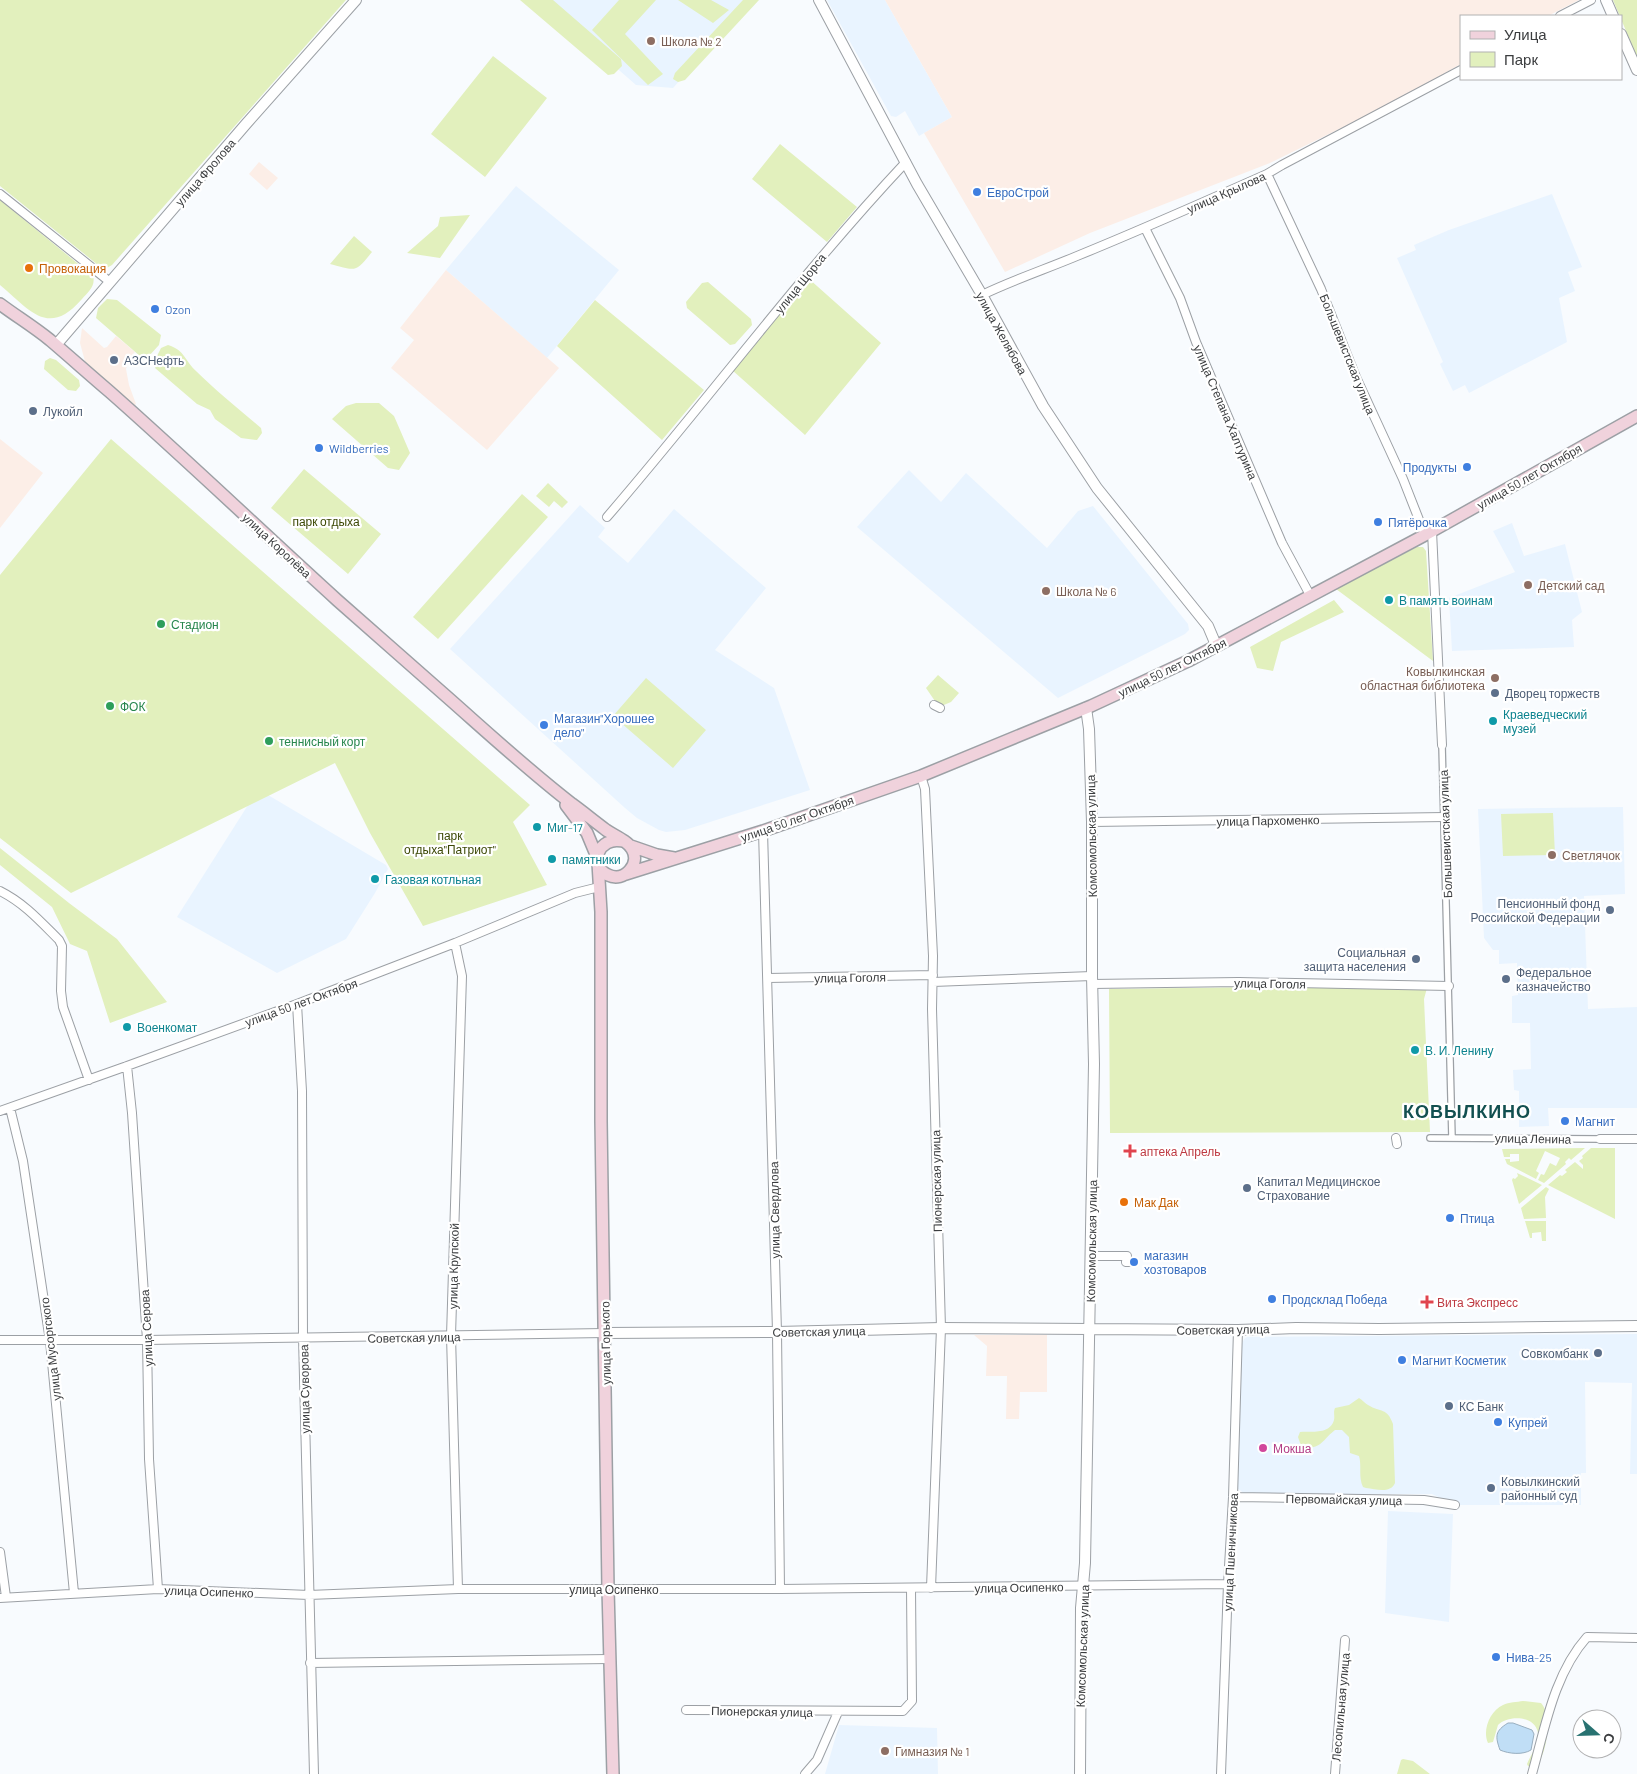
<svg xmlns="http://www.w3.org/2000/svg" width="1637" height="1774" viewBox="0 0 1637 1774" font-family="Barlow,sans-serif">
<rect width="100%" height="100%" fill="#f8fbfe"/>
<path fill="#e9f4ff" d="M539 0H753L673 88 636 85Z
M827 0H885L952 117 919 136 905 111 896 117 891 116Z
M516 186 619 270 547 358 446 270Z
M1552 194 1582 267 1568 272 1575 291 1559 298 1567 342 1469 393 1465 385 1453 391 1440 364 1443 362 1397 258 1416 250 1414 245 1449 230Z
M909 470 941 502 966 473 1047 548 1078 511 1093 506 1188 624 1189 630 1185 634 1058 698 857 527Z
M580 505 605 528 598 537 628 563 674 509 766 588 715 650 774 688 810 790 685 830 666 832 659 830 637 818 625 808 450 649Z
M1512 523 1524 556 1565 544 1582 612 1572 620 1574 647 1452 651 1449 598 1515 572 1493 531Z
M268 795 386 865 388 869 375 893 346 939 277 973 177 917 248 805Z
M1623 807 1625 894 1584 896 1588 1009 1637 1007V1108H1548L1549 1126 1519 1127V1091L1514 1090 1513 1070 1531 1069 1530 1023H1512V996L1518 995 1517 963 1499 964V950H1493L1484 938 1478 809Z
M1637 1334V1474H1630L1632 1383 1585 1382 1586 1473H1581V1505H1455L1432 1494H1245L1237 1488 1236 1482 1241 1346 1244 1339 1247 1337Z
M1388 1511 1453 1514 1449 1622 1385 1613Z
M839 1725 937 1728 938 1774H825Z"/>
<path fill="#fceee7" d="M885 0H1579L1548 16H1461V64L1386 106 1270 163 1090 233 1005 272 924 133 952 117Z
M259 162 278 178 267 190 249 174Z
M446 270 559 368 487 450 391 368 414 340 400 328Z
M82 328 104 348 107 347 116 336 135 352 130 357 126 369 129 385 136 404 133 407 86 365 80 343Z
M0 439 43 473 0 528Z
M974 1335H1047V1392H1020L1019 1419H1006L1007 1376H986L987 1346Z"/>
<path fill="#e2f0bd" d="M0 0H346L112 265 105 269 98 265 0 186Z
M520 0H553L621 59 622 66 614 74 608 75Z
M619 0H656L625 34 663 74 648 85 592 30Z
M678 0H711L729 10 713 23Z
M743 0H759L685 80 678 82 673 79 675 73Z
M1613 0H1637V57Z
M493 56 547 98 485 177 431 134Z
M780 144 857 207 827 242 752 179Z
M0 200 93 276C96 286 88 292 82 299 48 338 30 310 0 285Z
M470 215 440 258 407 253 438 226 440 217Z
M354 236 372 252C355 273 357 271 330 264Z
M808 278 881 343 805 435 732 370Z
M708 282 751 319 752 325 735 344 730 345 687 308 686 302 702 283Z
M107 299 117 300 161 335 159 345 148 357H141L96 318 98 308Z
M595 300 704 390 662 440 557 346Z
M168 345C185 350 185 361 196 371 216 391 239 409 261 428L262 433 257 440 241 438 215 419 210 410 197 404 155 368 156 358 161 348Z
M50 358 56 360 79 380 80 386 76 391 68 390 44 369 45 361Z
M356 403H379L394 416 410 453 399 470 388 468 332 419 346 406Z
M111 439 530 805 513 822 547 885 423 926 370 833 335 763 71 893 0 838V575Z
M304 469 381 534 348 574 271 508Z
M548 483 568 502 562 508 554 501 549 507 536 496Z
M522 494 548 517 438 639 413 617Z
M1417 547H1423L1426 551 1433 661 1336 589Z
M1334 600 1344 612 1281 642 1273 671 1257 668 1250 647Z
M938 675 959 693 951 702 939 707 926 688Z
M646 678 706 730 673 768 613 716Z
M1553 813 1555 855 1503 856 1501 814Z
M0 848 69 903 117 939 167 1002 110 1023 87 951 70 944 52 907 0 865Z
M1262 987 1427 988 1424 999 1430 1132 1110 1133 1109 989Z
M1585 1148 1571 1160 1569 1158 1565 1162 1566 1164 1544 1183 1538 1180 1541 1174 1544 1175 1550 1163 1556 1166 1560 1158 1545 1151 1536 1171 1539 1173 1536 1179 1507 1164 1505 1159H1510V1162L1519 1161V1154H1510V1157H1504L1502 1149Z
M1591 1148H1615V1219L1548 1185 1560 1175 1562 1176 1567 1172 1565 1170 1575 1162 1583 1169V1165L1579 1161 1583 1158 1582 1156Z
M1517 1173 1542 1185 1519 1204 1512 1180 1513 1178 1515 1179 1518 1176Z
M1546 1187 1549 1189 1545 1197 1546 1218 1524 1219 1521 1208Z
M1525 1221H1546V1241H1542L1541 1232 1532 1233V1238H1530Z
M1359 1398C1363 1400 1364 1403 1368 1405 1381 1413 1387 1407 1393 1424L1395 1483C1390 1494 1376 1489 1366 1488L1363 1487C1358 1477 1362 1466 1359 1456L1350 1453 1349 1437 1342 1430H1335C1323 1439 1320 1452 1301 1446L1298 1437 1300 1432C1310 1431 1330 1435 1334 1420 1335 1415 1333 1413 1335 1408L1349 1405Z
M1523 1701 1541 1703C1553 1715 1547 1758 1534 1768L1528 1766 1527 1764C1531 1754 1539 1745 1538 1733 1535 1715 1508 1715 1498 1725L1493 1742 1488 1743C1482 1730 1490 1711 1503 1705 1509 1702 1517 1702 1523 1701Z
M1403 1759 1413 1761 1430 1774H1397L1401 1760Z"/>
<path fill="#c0def6" stroke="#98aebf" d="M1508 1723H1513L1532 1730 1534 1734 1531 1750C1523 1755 1509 1754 1500 1750 1495 1736 1495 1731 1508 1723Z"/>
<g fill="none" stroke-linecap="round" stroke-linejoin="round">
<defs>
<path id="pedestrian" d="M1442 745 1452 1138
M1430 1138 1600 1139"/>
<path id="minor" d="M1560 16 1591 0
M1267 174 1321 289 1356 377 1403 479 1425 535
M0 194 110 282
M1145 228 1180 298 1196 342 1282 543 1310 595
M982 295C1013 280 1046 269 1077 256 1141 230 1204 202 1267 174L1282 165 1461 70
M607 517C708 400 800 275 906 162
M1432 531 1442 745
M934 705 940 708
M921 776 925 789 933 956 932 1009 941 1328 931 1588
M1092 822 1445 817
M763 831 777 1332 780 1589
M0 891C24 903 40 921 59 940L62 946 61 991 63 1007 89 1080
M455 943 462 976 451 1336 458 1589
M768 978 933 975
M933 982 1092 976
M1092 984 1239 982 1449 986
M297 1004 302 1091 303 1338 314 1774
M127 1066 132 1113 147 1340 149 1459 158 1589
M10 1108 23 1161 50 1341 74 1593
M0 1111 127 1066 297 1004 455 943 575 893 599 887
M1396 1138 1397 1144
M1600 1139H1637
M1092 1256H1127L1126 1262H1129
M0 1340H147L605 1333
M1233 1497 1424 1500 1455 1505
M0 1552 6 1597
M0 1598 158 1589 309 1595 458 1589H780L1228 1584
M310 1663 610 1659
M686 1710 903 1711 912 1701 911 1588
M805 1774 817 1760 838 1712
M1221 1774 1228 1584 1233 1497 1238 1330
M1335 1774 1345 1640
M1532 1774C1545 1728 1554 1674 1587 1637L1637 1638"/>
<path id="tertiary" d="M819 0 917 184 982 295 1043 406 1097 488 1208 626 1216 645
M1606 0 1613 16
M1621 34 1637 70
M56 345 246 124 356 0
M605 1333 777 1332 941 1328 1238 1330 1296 1328 1379 1329 1637 1326
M1080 1774 1081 1608 1085 1563 1094 1064 1092 976V822L1089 729 1086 708"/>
<path id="secondary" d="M0 304C16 316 34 327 50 340 70 357 90 375 110 392 187 460 261 531 337 600 373 632 410 664 446 696 488 733 528 770 572 804 583 812 594 821 606 830 613 835 628 841 632 849 641 864 624 883 608 875 587 865 599 836 622 841
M566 805 587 833 597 857
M631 846 657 855 674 858
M598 863 601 912V1121L608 1589 613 1774
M626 874 763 831 921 776 1091 706 1188 661 1425 535 1637 416"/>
</defs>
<use href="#pedestrian" stroke="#9ca0a5" stroke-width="8"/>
<use href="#minor" stroke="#9ca0a5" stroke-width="10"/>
<use href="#tertiary" stroke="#9ca0a5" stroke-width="12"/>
<use href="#secondary" stroke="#9ca0a5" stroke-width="14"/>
<use href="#pedestrian" stroke="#fff" stroke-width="5.5"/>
<use href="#minor" stroke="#fff" stroke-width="8"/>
<use href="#tertiary" stroke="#fff" stroke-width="10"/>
<use href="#secondary" stroke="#f0d2dc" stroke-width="11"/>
</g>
<g fill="#8d6e63" stroke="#fff" stroke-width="2">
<circle cx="651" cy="41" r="5"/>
<circle cx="1528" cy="585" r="5"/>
<circle cx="1046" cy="591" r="5"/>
<circle cx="1495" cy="678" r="5"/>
<circle cx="1552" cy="855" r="5"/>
<circle cx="885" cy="1751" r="5"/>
</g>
<g fill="#3f7fe0" stroke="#fff" stroke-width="2">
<circle cx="977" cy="192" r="5"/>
<circle cx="155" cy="309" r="5"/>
<circle cx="319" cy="448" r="5"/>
<circle cx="1467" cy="467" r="5"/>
<circle cx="1378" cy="522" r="5"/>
<circle cx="544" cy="725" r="5"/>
<circle cx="1565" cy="1121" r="5"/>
<circle cx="1450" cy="1218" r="5"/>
<circle cx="1134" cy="1262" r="5"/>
<circle cx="1272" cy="1299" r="5"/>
<circle cx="1402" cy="1360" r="5"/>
<circle cx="1498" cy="1422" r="5"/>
<circle cx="1496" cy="1657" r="5"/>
</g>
<g fill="#e8710a" stroke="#fff" stroke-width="2">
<circle cx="29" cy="268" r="5"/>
<circle cx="1124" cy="1202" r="5"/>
</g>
<g fill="#5c6f8a" stroke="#fff" stroke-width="2">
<circle cx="114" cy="360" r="5"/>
<circle cx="33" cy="411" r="5"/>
<circle cx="1495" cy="693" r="5"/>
<circle cx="1610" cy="910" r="5"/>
<circle cx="1416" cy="959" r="5"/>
<circle cx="1506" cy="979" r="5"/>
<circle cx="1247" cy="1188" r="5"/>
<circle cx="1598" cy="1353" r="5"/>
<circle cx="1449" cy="1406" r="5"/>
<circle cx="1491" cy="1488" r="5"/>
</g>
<g fill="#0f9aa8" stroke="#fff" stroke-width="2">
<circle cx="1389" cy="600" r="5"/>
<circle cx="1493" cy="721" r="5"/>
<circle cx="537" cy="827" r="5"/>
<circle cx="552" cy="859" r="5"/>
<circle cx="375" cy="879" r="5"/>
<circle cx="127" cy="1027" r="5"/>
<circle cx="1415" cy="1050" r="5"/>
</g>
<g fill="#2e9e5b" stroke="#fff" stroke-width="2">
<circle cx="161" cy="624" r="5"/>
<circle cx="110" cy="706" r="5"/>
<circle cx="269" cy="741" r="5"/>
</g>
<g fill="#e0444e" stroke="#fff" stroke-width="2">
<path d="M1127.5 1143.5h5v5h5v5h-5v5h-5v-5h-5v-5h5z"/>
<path d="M1424.5 1294.5h5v5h5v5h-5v5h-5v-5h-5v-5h5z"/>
</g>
<circle fill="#d1479c" stroke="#fff" stroke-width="2" cx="1263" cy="1448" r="5"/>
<g text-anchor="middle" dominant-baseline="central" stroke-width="4.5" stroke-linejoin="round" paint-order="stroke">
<g font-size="12" fill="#785e54" stroke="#fff" text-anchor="start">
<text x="661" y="41">Школа № 2</text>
<text x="1538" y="585">Детский сад</text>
<text x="1056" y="591">Школа № 6</text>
<text x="1485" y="671" text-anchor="end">Ковылкинская<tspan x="1485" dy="14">областная библиотека</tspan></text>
<text x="1562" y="855">Светлячок</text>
<text x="895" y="1751">Гимназия № 1</text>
</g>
<g font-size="12" fill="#3b3d3f" stroke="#fff">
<text transform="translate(205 172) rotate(-49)">улица Фролова</text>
<text transform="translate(1226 192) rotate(-24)">улица Крылова</text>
<text transform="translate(800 283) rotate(-51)">улица Щорса</text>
<text transform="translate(1002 333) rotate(61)">улица Желябова</text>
<text transform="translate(1348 354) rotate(68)">Большевистская улица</text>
<text transform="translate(1226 412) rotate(67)">улица Степана Халтурина</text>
<text transform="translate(1529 476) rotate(-30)">улица 50 лет Октября</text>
<text transform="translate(277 545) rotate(43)">улица Королёва</text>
<text transform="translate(1172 667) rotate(-26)">улица 50 лет Октября</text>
<text transform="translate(797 818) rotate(-19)">улица 50 лет Октября</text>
<text transform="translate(1268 820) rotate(-1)">улица Пархоменко</text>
<text transform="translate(1445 834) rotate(-92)">Большевистская улица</text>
<text transform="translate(1091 836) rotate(-91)">Комсомольская улица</text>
<text transform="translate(850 977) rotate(-1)">улица Гоголя</text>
<text transform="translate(1270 983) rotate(1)">улица Гоголя</text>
<text transform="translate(301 1002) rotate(-20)">улица 50 лет Октября</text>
<text transform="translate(1533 1138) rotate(1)">улица Ленина</text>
<text transform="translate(936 1181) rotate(-91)">Пионерская улица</text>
<text transform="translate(774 1210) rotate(-91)">улица Свердлова</text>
<text transform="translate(1091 1241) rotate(-89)">Комсомольская улица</text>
<text transform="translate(453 1266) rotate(-89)">улица Крупской</text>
<text transform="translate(146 1328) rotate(-93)">улица Серова</text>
<text transform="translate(1223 1329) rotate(-1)">Советская улица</text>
<text transform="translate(819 1331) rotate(-1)">Советская улица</text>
<text transform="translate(414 1337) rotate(-1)">Советская улица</text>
<text transform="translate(605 1343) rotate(-91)">улица Горького</text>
<text transform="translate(50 1349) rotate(-97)">улица Мусоргского</text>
<text transform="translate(304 1389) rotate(-91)">улица Суворова</text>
<text transform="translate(1344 1499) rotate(1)">Первомайская улица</text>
<text transform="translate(1230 1552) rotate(-87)">улица Пшеничникова</text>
<text transform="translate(1019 1587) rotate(-1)">улица Осипенко</text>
<text x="614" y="1589">улица Осипенко</text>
<text transform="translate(209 1591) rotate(2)">улица Осипенко</text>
<text transform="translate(1082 1646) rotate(-88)">Комсомольская улица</text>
<text transform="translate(1340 1707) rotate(-85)">Лесопильная улица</text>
<text transform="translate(762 1711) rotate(1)">Пионерская улица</text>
</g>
<g font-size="12" fill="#366cbe" stroke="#fff" text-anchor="start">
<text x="987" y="192">ЕвроСтрой</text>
<text x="165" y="309">Ozon</text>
<text x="329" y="448">Wildberries</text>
<text x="1457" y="467" text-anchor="end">Продукты</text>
<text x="1388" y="522">Пятёрочка</text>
<text x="554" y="718">Магазин"Хорошее<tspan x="554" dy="14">дело"</tspan></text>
<text x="1575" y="1121">Магнит</text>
<text x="1460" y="1218">Птица</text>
<text x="1144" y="1255">магазин<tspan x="1144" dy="14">хозтоваров</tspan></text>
<text x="1282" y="1299">Продсклад Победа</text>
<text x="1412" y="1360">Магнит Косметик</text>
<text x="1508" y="1422">Купрей</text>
<text x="1506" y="1657">Нива-25</text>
</g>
<g font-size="12" fill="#c56008" stroke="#fff" text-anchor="start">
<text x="39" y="268">Провокация</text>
<text x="1134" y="1202">Мак Дак</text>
</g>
<g font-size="12" fill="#4e5e75" stroke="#fff" text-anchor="start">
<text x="124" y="360">АЗСНефть</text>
<text x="43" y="411">Лукойл</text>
<text x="1505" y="693">Дворец торжеств</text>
<text x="1600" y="903" text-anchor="end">Пенсионный фонд<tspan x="1600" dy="14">Российской Федерации</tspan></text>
<text x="1406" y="952" text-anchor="end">Социальная<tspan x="1406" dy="14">защита населения</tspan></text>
<text x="1516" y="972">Федеральное<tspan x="1516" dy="14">казначейство</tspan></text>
<text x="1257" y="1181">Капитал Медицинское<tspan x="1257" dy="14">Страхование</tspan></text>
<text x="1588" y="1353" text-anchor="end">Совкомбанк</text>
<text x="1459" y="1406">КС Банк</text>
<text x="1501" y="1481">Ковылкинский<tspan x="1501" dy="14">районный суд</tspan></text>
</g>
<g font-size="12" fill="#3c4805" stroke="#fff">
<text x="326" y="521">парк отдыха</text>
<text x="450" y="835">парк<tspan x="450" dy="14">отдыха"Патриот"</tspan></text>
</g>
<g font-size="12" fill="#0d838f" stroke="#fff" text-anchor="start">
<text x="1399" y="600">В память воинам</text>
<text x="1503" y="714">Краеведческий<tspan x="1503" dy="14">музей</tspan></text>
<text x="547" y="827">Миг-17</text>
<text x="562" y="859">памятники</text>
<text x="385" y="879">Газовая котльная</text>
<text x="137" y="1027">Военкомат</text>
<text x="1425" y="1050">В. И. Ленину</text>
</g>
<g font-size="12" fill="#27864d" stroke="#fff" text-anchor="start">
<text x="171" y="624">Стадион</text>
<text x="120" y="706">ФОК</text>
<text x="279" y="741">теннисный корт</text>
</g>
<g font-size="12" fill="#be3a42" stroke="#fff" text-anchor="start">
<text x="1140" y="1151">аптека Апрель</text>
<text x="1437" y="1302">Вита Экспресс</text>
</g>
<g font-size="12" fill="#b23c85" stroke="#fff" text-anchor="start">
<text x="1273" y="1448">Мокша</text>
</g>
<g font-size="18" font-weight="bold" letter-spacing="1" fill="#135050" stroke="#fff">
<text x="1467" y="1111">КОВЫЛКИНО</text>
</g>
</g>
<rect x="1460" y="15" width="162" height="65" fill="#ffffff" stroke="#b1b1b2"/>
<rect x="1470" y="31" width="25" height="8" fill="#f0d2dc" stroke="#b1b1b2"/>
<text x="1504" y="40" font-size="15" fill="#3b3d3f">Улица</text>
<rect x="1470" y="52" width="25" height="15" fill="#e2f0bd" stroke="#b1b1b2"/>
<text x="1504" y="65" font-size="15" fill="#3b3d3f">Парк</text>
<g transform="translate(1597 1734) rotate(110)"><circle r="24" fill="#ffffff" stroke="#b1b1b2"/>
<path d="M0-4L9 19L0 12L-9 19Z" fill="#287271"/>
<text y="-8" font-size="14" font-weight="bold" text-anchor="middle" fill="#3b3d3f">С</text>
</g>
</svg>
